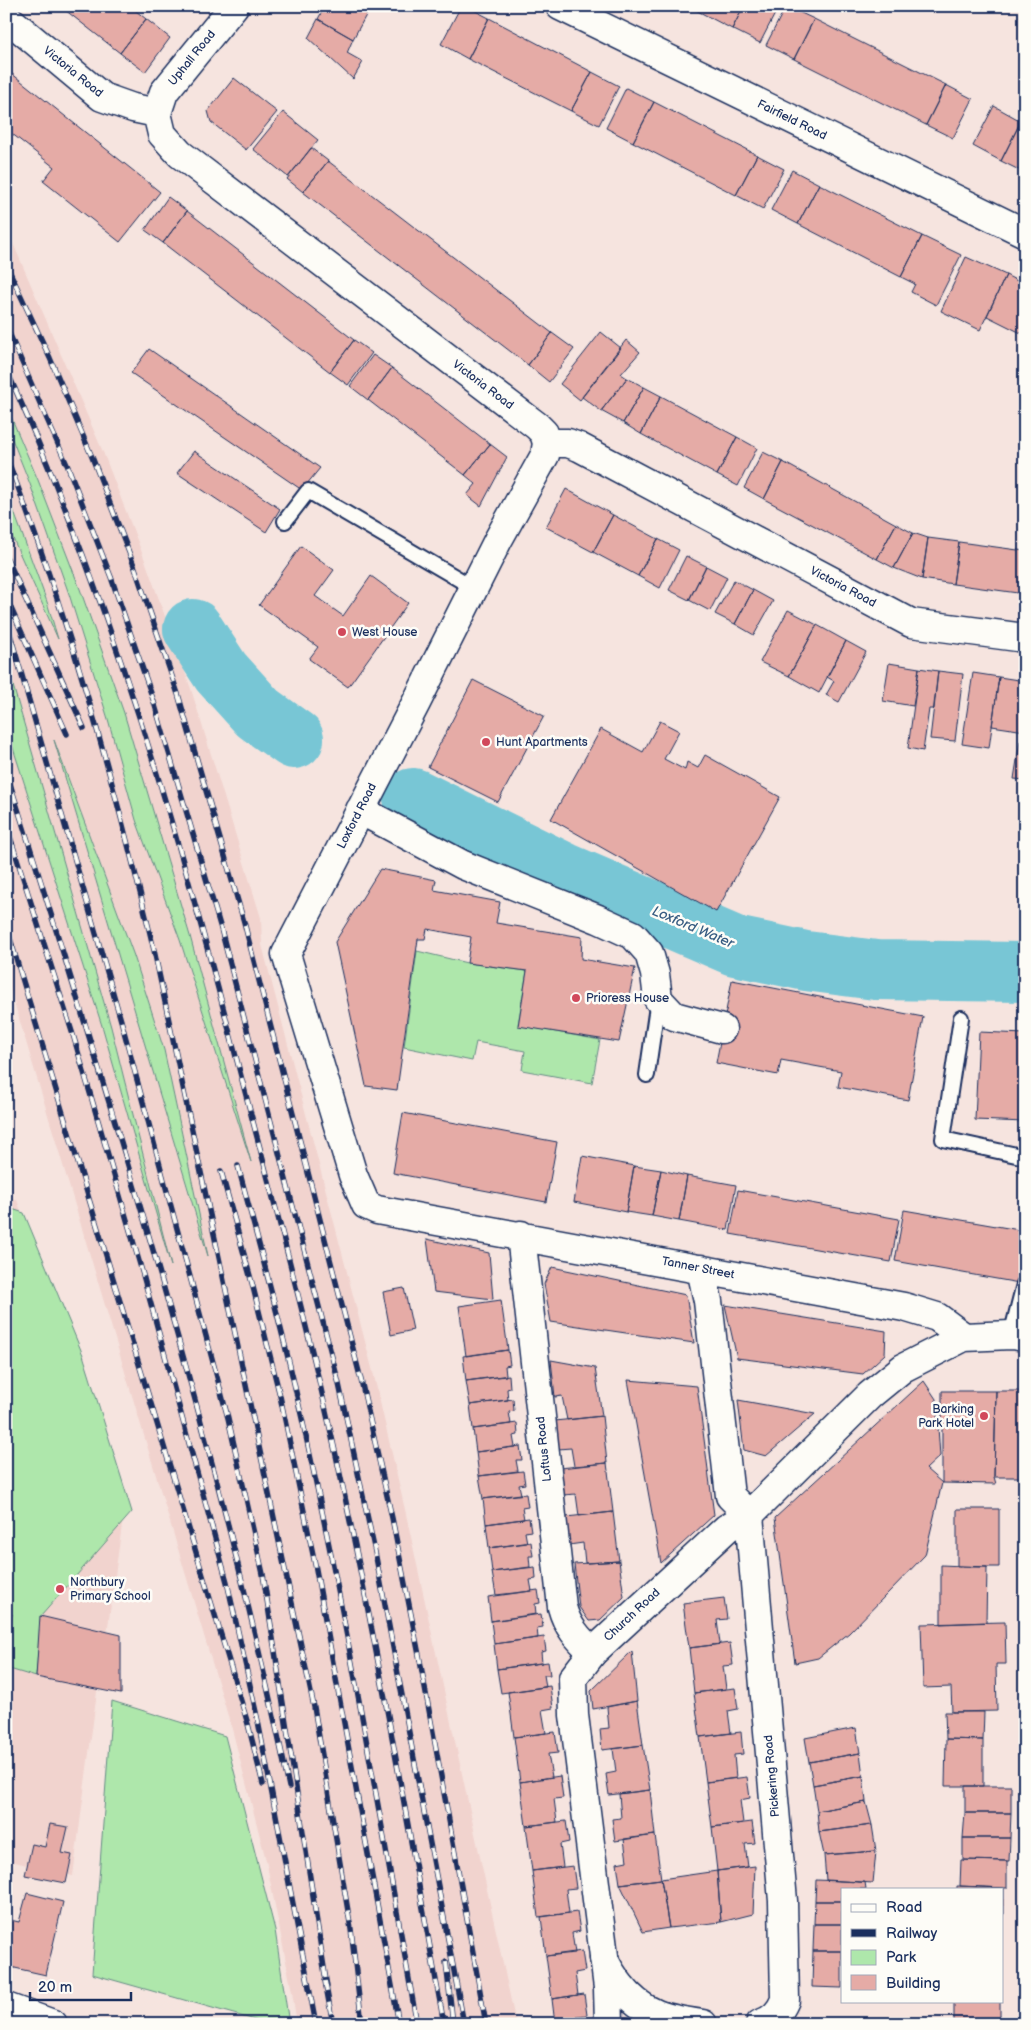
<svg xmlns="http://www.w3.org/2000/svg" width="1031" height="2030" viewBox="0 0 1031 2030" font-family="'Balsamiq Sans',sans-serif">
<rect width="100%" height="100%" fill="#f6e4df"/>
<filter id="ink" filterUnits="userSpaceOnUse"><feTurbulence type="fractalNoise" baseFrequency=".02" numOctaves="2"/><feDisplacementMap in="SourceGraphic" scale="10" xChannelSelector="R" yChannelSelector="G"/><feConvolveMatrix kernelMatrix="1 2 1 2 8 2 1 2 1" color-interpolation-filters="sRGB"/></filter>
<g filter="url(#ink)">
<path fill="#f1d3ce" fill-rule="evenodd" d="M6 227 103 452 146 563 191 689 261 918 262 945 374 1376 406 1514 516 2024H297L292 1992 266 1860 232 1729 6 975V726L103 1029 165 1244 111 1027 6 661V523L55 632 47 602 6 490V424L30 484 69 594 108 719 136 820 180 940 244 1141 190 936 124 713 80 589 38 480 6 405ZM58 751 134 956 164 1050 205 1247Z
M6 1197 17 1200 125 1503 101 1677 99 1676 73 1876 6 1860Z"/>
<path fill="#aee7ab" stroke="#648b84" d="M6 405 38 480 80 589 124 713 190 936 251 1162 180 940 136 820 108 719 69 594 30 484 6 424Z
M6 490 47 602 58 639 6 523Z
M6 661 111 1027 171 1266 103 1029 6 726Z
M54 740 134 956 164 1050 208 1256Z
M417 951 467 963 527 971 518 1025 600 1040 592 1083 522 1070 525 1051 476 1042 472 1061 404 1047Z
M6 1207 24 1213 83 1355 132 1512 41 1616 36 1677 6 1668V1617L10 1600 6 1599Z
M112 1701 225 1736 275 1930 289 2024H269L92 1974Z"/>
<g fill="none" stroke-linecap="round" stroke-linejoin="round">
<path stroke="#78c6d5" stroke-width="60" d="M193 629 221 672 258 713 294 739
M413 798 563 872 735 946 806 961 876 970 1025 972"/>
</g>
<path fill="#e5aba6" stroke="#1b2f5e" d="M60 6H130L146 19 120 53Z
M325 6H371L353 39 318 19Z
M461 6H466L489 18 468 59 441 44Z
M688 6H744L732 29Z
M744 6H779L760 43 732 29Z
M786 6 814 19 794 59 766 45Z
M489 18 592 72 571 111 468 59Z
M146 19 170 38 145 72 120 53Z
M318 19 353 39 347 53 363 62 353 79 308 38Z
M814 19 946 85 926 125 794 59Z
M6 69 160 192 120 242 43 181 54 167 6 129V116L8 114 6 112Z
M592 72 619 86 599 125 571 111Z
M234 78 277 112 246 150 211 122 208 111Z
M946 85 973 99 953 138 926 125Z
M626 88 654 102 633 142 606 128Z
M654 102 757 155 736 195 633 142Z
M994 106 1021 121 1001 161 973 146Z
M283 112 318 140 288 177 253 149Z
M1021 121 1025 123V173L1001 161Z
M311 148 328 161 303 192 287 179Z
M757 155 784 169 763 209 736 195Z
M328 161 552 333 528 365 303 192Z
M792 170 819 184 798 224 771 210Z
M819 184 922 236 901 277 798 224Z
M168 197 187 211 163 243 145 230Z
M187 211 354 340 330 372 163 243Z
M922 236 961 255 936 305 911 292 915 284 901 277Z
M966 257 1006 275 980 330 941 311Z
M1006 275 1025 285V335L987 316Z
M601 332 621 348 580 400 560 384Z
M552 333 574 349 549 382 528 365Z
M354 340 372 353 348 385 330 372Z
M626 340 640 352 621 374 627 378 601 411 582 397Z
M149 349 320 468 302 490 131 373Z
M373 355 392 368 368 400 350 386Z
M392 368 490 444 465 475 368 400Z
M627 378 644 387 623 423 601 411Z
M644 387 661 396 641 434 623 423Z
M661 396 737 437 717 475 641 434Z
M737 437 757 448 738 486 717 475Z
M490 444 507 457 481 506 467 495 476 484 465 475Z
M194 451 280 509 266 532 177 473Z
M763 452 783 462 764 499 744 488Z
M783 462 896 524 877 559 764 499Z
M566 489 613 515 593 552 546 527Z
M613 515 658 539 638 576 593 552Z
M896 524 913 533 894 568 877 559Z
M913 533 928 538 922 579 894 568Z
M928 538 959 542 953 584 922 579Z
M658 539 679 550 660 588 638 576Z
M959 542 1025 551V594L953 584Z
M301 546 334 570 315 596 343 616 371 576 408 603 348 687 309 659 318 647 259 605Z
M686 556 706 566 689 600 669 590Z
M706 566 727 577 710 611 689 600Z
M734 580 753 590 735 624 715 614Z
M753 590 773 601 754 635 735 624Z
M788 610 817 625 789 676 760 662Z
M817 625 846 641 819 693 789 676Z
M846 641 866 652 839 702 826 695 834 681 827 677Z
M889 663 919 668 913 706 883 701Z
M919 668 938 671 934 709H929L923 751 908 748Z
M938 671 963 674 955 741 930 739Z
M973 673 999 677 989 748 962 744Z
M999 677 1025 681V731L992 726Z
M473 680 544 716 498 802 428 767Z
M660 721 679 731 664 759 685 770 687 762 698 768 705 755 780 797 716 912 551 819 601 729 643 752Z
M1020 741 1025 742V780L1014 779Z
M380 869 436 880 434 890 500 902 496 923 582 937 581 959 635 968 619 1042 518 1026 527 971 467 963 471 937 427 929 425 939H418L397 1090 366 1086 335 942Z
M732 980 923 1017 908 1100 838 1087 841 1071 781 1060 778 1075 716 1063Z
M979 1032 1025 1034V1122L975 1120Z
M403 1113 557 1142 546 1202 393 1173Z
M582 1156 634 1166 626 1212 574 1202Z
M634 1166 661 1170 652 1216 626 1212Z
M661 1170 687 1176 679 1221 652 1216Z
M687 1176 736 1185 728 1230 679 1221Z
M738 1190 899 1219 891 1262 730 1234Z
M904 1210 1025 1231V1284L895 1261Z
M427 1239 489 1253 493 1299 434 1292Z
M552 1267 686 1295 694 1343 551 1322 544 1284Z
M404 1288 413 1330 391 1335 383 1292Z
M501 1300 508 1350 466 1356 459 1306Z
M725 1305 886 1331 885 1354 863 1374 737 1358Z
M508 1350 510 1365 505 1366 506 1376 466 1381 463 1356Z
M551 1360 595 1368 602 1416 567 1420 562 1396 555 1397Z
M509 1375 510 1388 507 1389 508 1400 470 1405 466 1381Z
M628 1380 697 1386 714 1515 661 1563Z
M924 1381 936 1399 940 1456 926 1469 942 1483 925 1555 849 1633 818 1658 795 1663 775 1518Z
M942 1391H996L994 1477 996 1484 942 1483Z
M996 1391H1025V1437H1020V1477H994Z
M513 1399 514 1411 509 1412 511 1424 473 1429 470 1405Z
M738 1400 815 1414 766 1456 744 1450Z
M602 1416 607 1463 574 1466 571 1448 558 1449 555 1421Z
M517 1423 518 1435 513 1436 515 1447 476 1452 473 1429Z
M520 1446 522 1460H516L518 1471 479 1476 476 1452Z
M607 1463 613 1512 579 1516 576 1494 563 1495 560 1468Z
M523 1471 525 1484 519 1485 521 1494 483 1499 479 1476Z
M526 1494 528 1507 522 1508 524 1519 486 1524 483 1499Z
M957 1509H999V1567H957Z
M613 1512 619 1561 585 1563 583 1543 569 1545 566 1517Z
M529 1518 531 1531 525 1532 527 1543 489 1548 486 1524Z
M531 1542 533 1556H529L530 1567 492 1572 489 1548Z
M619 1561 624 1597 600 1620 589 1621 579 1607 574 1564Z
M941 1565 987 1567 986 1622 941 1624Z
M535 1567 536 1579 530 1580 532 1591 496 1595 492 1572Z
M538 1590 540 1603 535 1604 536 1614 491 1621 488 1597Z
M724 1598 727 1619 717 1620 720 1644 689 1648 683 1603Z
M6 1612 12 1614 6 1646Z
M541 1614 543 1627 537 1628 538 1638 494 1644 491 1621Z
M40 1616 121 1635V1694L36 1677Z
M1005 1622 1006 1664H996L997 1711 952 1712 951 1687 923 1688 921 1624Z
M544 1637 546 1651 541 1652 542 1663 497 1669 494 1644Z
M730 1643 733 1665 723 1666 726 1689 694 1693 689 1648Z
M632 1651 637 1701 593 1709 591 1691Z
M548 1662 550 1675H544L546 1687 501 1693 497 1669Z
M550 1686 553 1708 542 1710 546 1733 514 1737 508 1692Z
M735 1688 738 1709 728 1711 731 1733 700 1737 694 1693Z
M637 1701 643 1745 602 1750 600 1729 609 1728 607 1707Z
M945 1712H984L983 1740 946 1739Z
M856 1728 860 1753 809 1762 805 1738Z
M555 1732 558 1753 548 1754 552 1777 520 1782 514 1737Z
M741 1732 743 1754 734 1755 736 1778 706 1782 700 1737Z
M946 1739 983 1740V1786H945Z
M643 1745 650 1790 609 1795 606 1774 616 1772 613 1749Z
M860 1753 863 1776 813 1785 809 1762Z
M560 1776 563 1798 554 1799 557 1822 526 1826 520 1782Z
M863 1776 866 1802 817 1811 813 1785Z
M747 1777 750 1798 740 1800 743 1823 712 1827 706 1782Z
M965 1786H1011V1813H965Z
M650 1790 655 1835 615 1841 612 1819 621 1818 619 1794Z
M866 1802 872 1825 819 1832 817 1811Z
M965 1813H1011L1010 1838H963Z
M566 1821 569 1842 560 1844 563 1867 532 1871 526 1826Z
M752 1822 755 1843 745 1844 748 1867 717 1871 712 1827Z
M50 1824 68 1827 62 1853 72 1855 66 1883 25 1875 32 1844 45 1847Z
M872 1825 876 1851 824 1855 819 1832Z
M655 1835 661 1879 620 1884 617 1863 627 1861 624 1839Z
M963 1838H1010L1009 1861 963 1860Z
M876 1851 873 1883 826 1880 824 1855Z
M961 1860 1007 1861V1888L960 1886Z
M573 1866 576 1888 566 1889 569 1913 538 1917 532 1871Z
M755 1866 753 1914 721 1922 717 1871Z
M717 1871 721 1922 669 1928 661 1879Z
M661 1879 669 1928 643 1932 620 1884Z
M816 1880 865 1882 866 1889H842V1901H815Z
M957 1886 1004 1888V1914H1002V1889H957Z
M27 1893 63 1902 46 1975 6 1966V1919L19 1922Z
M815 1901H842V1924H814Z
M577 1912 580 1931 572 1933 575 1953 546 1956 541 1917Z
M814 1924H842V1951H813Z
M582 1951 585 1971 575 1973 578 1995 552 1999 546 1956Z
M813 1951H842V1988L812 1987Z
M584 1994 587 2015 577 2016 578 2024H555L552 1999Z
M954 2001H1000V2022L954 2021Z
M954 2021 1000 2022V2024H954Z"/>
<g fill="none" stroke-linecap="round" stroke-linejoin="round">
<defs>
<path id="lane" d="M285 521 308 491 474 588
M961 1018 943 1139 1025 1157
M647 1075 658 999
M1011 1335 1024 1284"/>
<path id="street" d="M234 6 164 92 157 113 162 134 180 154 537 426 544 433 547 443
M560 6 1025 233
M6 17 102 97 133 108 157 113
M547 443 545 455 498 540 416 703 286 954 353 1175 366 1205 377 1210 904 1307 937 1317 964 1337
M547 443H568L579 447 911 623 1025 638
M360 810 463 865 598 919 633 935 649 953 655 974 658 999 674 1016 722 1029
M521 1235 562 1607C567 1626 578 1639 593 1652
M701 1269 708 1301 730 1496 749 1515 783 1901 785 2000C780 2012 773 2020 760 2024
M604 1958C607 1968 613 1976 620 1985 643 2015 667 2019 703 2024"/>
<path id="secondary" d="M6 2007 53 2024
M609 2024 608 1988 574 1715 573 1678 593 1652 727 1528 749 1515 870 1395 903 1368 964 1337 1011 1335 1025 1337"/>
</defs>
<use href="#lane" stroke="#1b2f5e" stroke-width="18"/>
<use href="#street" stroke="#1b2f5e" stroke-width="31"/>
<use href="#secondary" stroke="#1b2f5e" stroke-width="31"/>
<use href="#lane" stroke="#fdfcf7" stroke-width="14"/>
<use href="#street" stroke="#fdfcf7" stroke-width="28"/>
<use href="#secondary" stroke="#fdfcf7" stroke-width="28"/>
<defs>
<path id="rail" d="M6 264 50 358 92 457 135 568 178 694 244 922 361 1380 392 1518 419 1655 486 2024
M6 326 68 467 111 577 154 702 221 929 339 1384 375 1552 464 2024
M6 369C110 596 180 838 242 1080 269 1183 297 1286 321 1389 370 1599 405 1812 444 2024
M6 456C69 617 114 782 154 950L314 1707 351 1929 362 2024
M6 556 84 728
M6 597 67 734
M6 620 122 1024 228 1418 263 1574 327 1987
M6 771C112 1106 217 1442 289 1787
M6 824 74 1038 143 1275 227 1582 258 1721 316 2024
M6 925 248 1724 263 1784
M238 1166C258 1241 279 1316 296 1392 344 1601 379 1813 417 2024
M221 1171 252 1283 280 1396 315 1564 399 2024
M446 1962 453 2024
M325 1981 333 2024"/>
</defs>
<use href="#rail" stroke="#1b2f5e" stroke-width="5.5"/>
<use href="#rail" stroke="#fdfcf7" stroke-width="4" stroke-dasharray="11" stroke-linecap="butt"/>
</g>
</g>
<g fill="#d1495b" stroke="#fdfcf7" stroke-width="2">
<circle cx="342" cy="632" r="5"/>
<circle cx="486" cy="742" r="5"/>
<circle cx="576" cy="998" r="5"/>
<circle cx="984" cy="1416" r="5"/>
<circle cx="60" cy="1589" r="5"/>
</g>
<g text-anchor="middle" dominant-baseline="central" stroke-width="5" stroke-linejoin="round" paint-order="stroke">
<g font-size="12" fill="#1b2f5e" stroke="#fdfcf7">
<text transform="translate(192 58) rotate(-51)">Uphall Road</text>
<text transform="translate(73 72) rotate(39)">Victoria Road</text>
<text transform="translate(792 120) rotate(26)">Fairfield Road</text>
<text transform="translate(483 385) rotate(37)">Victoria Road</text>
<text transform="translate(843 587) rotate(28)">Victoria Road</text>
<text transform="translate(357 816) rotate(-63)">Loxford Road</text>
<text transform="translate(698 1268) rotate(11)">Tanner Street</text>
<text transform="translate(544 1449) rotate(-96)">Loftus Road</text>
<text transform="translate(632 1615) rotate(-43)">Church Road</text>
<text transform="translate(772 1776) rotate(-95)">Pickering Road</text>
</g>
<g font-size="12" fill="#1b2f5e" stroke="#fdfcf7" text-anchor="start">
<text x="352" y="632">West House</text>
<text x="496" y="742">Hunt Apartments</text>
<text x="586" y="998">Prioress House</text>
<text x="974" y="1409" text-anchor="end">Barking<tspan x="974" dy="14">Park Hotel</tspan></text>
<text x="70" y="1582">Northbury<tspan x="70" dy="14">Primary School</tspan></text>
</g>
<g font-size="14" font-style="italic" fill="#375c82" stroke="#fdfcf7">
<text transform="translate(693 927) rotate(23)">Loxford Water</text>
</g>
</g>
<rect width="1031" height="2030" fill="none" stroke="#fdfcf7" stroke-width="25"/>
<rect x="12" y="12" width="1006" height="2005" fill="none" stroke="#1b2f5e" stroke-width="2" filter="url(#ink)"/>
<rect x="841" y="1888" width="162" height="115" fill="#fdfcf7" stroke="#a3aaba"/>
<rect x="851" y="1904" width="25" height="8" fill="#fdfcf7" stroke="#a3aaba"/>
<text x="886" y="1912" font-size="15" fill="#1b2f5e">Road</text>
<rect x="851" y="1929" width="25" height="8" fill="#1b2f5e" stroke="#a3aaba"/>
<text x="886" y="1938" font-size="15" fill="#1b2f5e">Railway</text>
<rect x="851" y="1950" width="25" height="15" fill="#aee7ab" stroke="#a3aaba"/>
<text x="886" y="1962" font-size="15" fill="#1b2f5e">Park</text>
<rect x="851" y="1975" width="25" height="15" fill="#e5aba6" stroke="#a3aaba"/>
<text x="886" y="1988" font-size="15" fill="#1b2f5e">Building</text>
<path d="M30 1992v8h101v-8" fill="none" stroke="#1b2f5e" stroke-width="2.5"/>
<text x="38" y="1992" font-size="15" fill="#1b2f5e" stroke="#fdfcf7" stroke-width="4" paint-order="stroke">20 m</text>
</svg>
